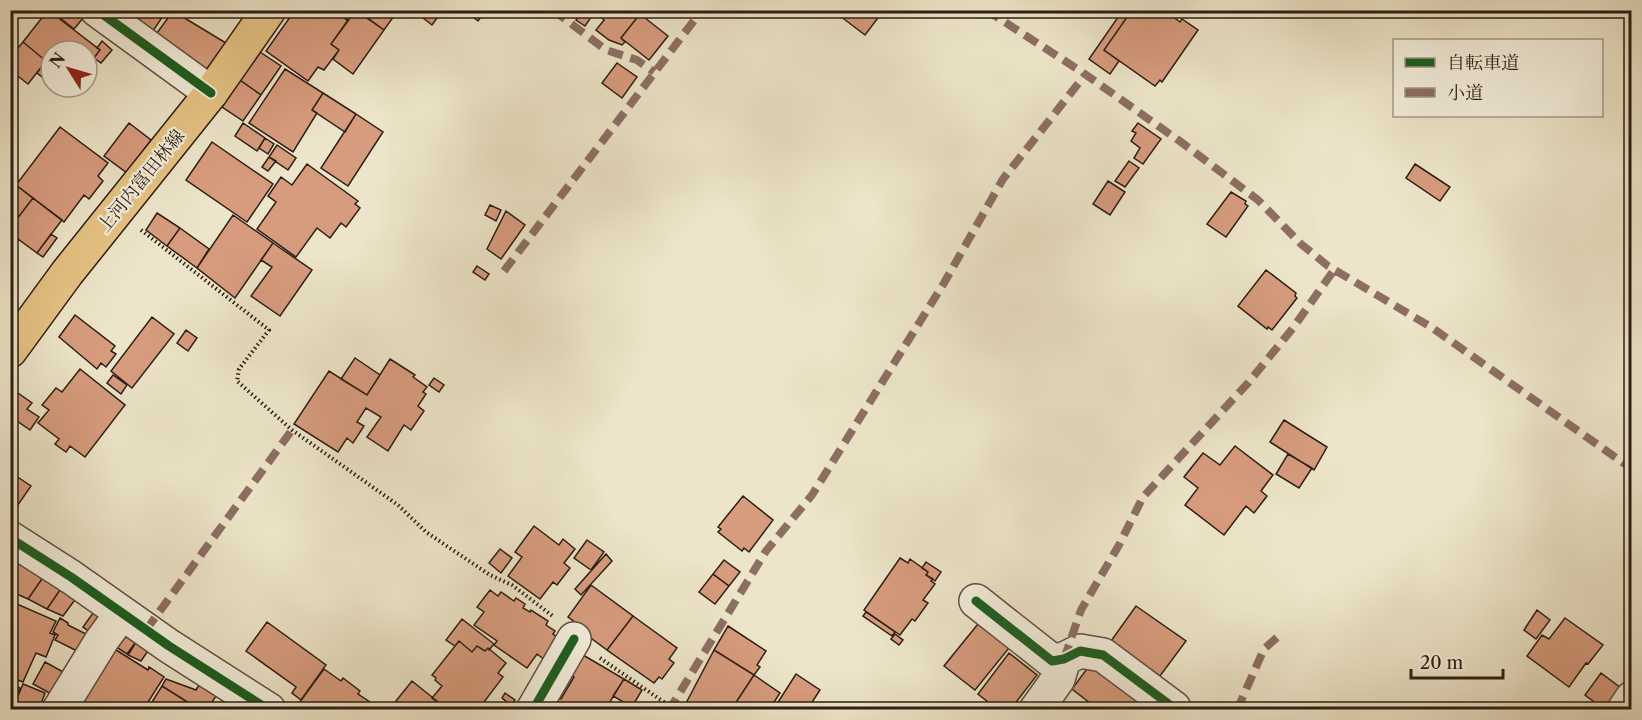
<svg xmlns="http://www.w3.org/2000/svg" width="1642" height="720" viewBox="0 0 1642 720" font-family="'Libre Caslon Text','Noto Serif JP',serif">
<rect width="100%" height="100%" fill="#ede5c9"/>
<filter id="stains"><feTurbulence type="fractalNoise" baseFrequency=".00333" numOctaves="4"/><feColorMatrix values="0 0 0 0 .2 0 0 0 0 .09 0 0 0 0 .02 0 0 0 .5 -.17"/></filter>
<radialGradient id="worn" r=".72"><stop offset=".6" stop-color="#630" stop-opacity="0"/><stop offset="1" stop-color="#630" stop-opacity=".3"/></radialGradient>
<path fill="#d79c7e" stroke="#2d1d12" stroke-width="1.5" d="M48 10 100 50 87 67V51H51V84L37 73 46 61 23 42Z
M50 10H76L84 17 74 29Z
M129 10H148L161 19 153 31 127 13Z
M148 10H166L161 19Z
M295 10H334L348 21 331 44 339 50 324 70 318 67 308 81 266 51Z
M334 10H355L348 21Z
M355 10 384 30 353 74 333 59 339 50 331 44Z
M357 10H386L394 16 384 30Z
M413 10H443L432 25Z
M464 10H486L478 21Z
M583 10H596L585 26 576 20Z
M598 10H637L640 14 621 38 625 42 622 45 609 40 596 30 604 20 596 13Z
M845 10H884L865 35 840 16Z
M1123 10H1132L1104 50 1119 61 1110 74 1089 59Z
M1132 10H1164L1180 22 1182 19 1198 30 1162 82 1160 80 1155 86 1104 50Z
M173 11 226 43 204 73 154 37Z
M640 14 668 36 649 60 621 38Z
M102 41 112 50 101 63 94 58 100 50 97 48Z
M23 42 46 61 28 84 10 70V57Z
M260 52 281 66 261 95 240 80Z
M617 63 637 77 622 98 602 83Z
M285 69 323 93 312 110 317 113 293 152 249 123Z
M240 80 261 95 243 121 222 107Z
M55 87H71L65 95Z
M323 93 356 114 345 132 312 110Z
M356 114 383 132 348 186 321 168Z
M129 123 151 140 127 173 104 156Z
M243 123 265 138 257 151 235 136Z
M1138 123 1161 139 1143 164 1134 158 1140 148 1131 141 1136 133 1132 131Z
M60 127 108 163 98 176 103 181 89 199 84 195 64 222 16 185Z
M265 138 274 144 268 154 259 148Z
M212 142 273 184 247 222 186 180Z
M277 145 296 158 288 170 269 157Z
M269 157 276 161 268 171 262 167Z
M1129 161 1139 168 1125 187 1115 181Z
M307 164 358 201 355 204 360 208 346 227 341 223 330 238 317 228 296 257 257 229 276 202 268 196 281 177 292 185Z
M1415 164 1450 187 1440 201 1406 178Z
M10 173 17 178 10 187Z
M1108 181 1125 192 1110 215 1093 204Z
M16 185 33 198 10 228V192Z
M1231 192 1246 201 1245 204 1248 206 1226 237 1207 224Z
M33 198 62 220 37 253 10 233V228Z
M490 205 501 210 496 221 485 215Z
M506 211 525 225 501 259 487 249Z
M157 213 180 228 167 246 146 230Z
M233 215 273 243 235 298 197 268Z
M180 228 209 249 197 268 167 246Z
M51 234 57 238 43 257 37 253Z
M273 243 312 270 280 316 251 296 272 267 261 260Z
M477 266 489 274 485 280 473 272Z
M1266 270 1296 293 1295 296 1297 298 1272 330 1268 327 1267 329 1238 306Z
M75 315 115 346 111 351 116 354 106 367 101 363 97 369 59 337Z
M152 317 174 334 132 388 111 371Z
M186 330 197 338 188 351 177 343Z
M355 358 380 375 367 395 341 379Z
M390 359 415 375 413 377 427 387 423 392 426 394 418 406 424 411 411 430 404 425 388 451 367 437 381 417 366 408 357 422 364 426 353 443 347 438 338 452 294 424 329 371 367 395Z
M80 369 125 405 85 457 70 446 66 452 55 444 59 439 38 423 49 410 42 405 56 388 62 392Z
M113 375 127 385 121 394 107 383Z
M434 378 444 385 439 392 429 385Z
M18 393 32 403 27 409 39 417 30 430 10 416V404Z
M1284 420 1327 447 1314 470 1270 442Z
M1235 446 1273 475 1261 491 1267 496 1254 513 1246 506 1224 535 1185 505 1198 488 1184 477 1203 453 1220 465Z
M1288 454 1312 468 1299 488 1276 474Z
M10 472 31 486 13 512 10 510Z
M743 496 773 520 749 552 744 548 742 551 718 532 721 529 718 527Z
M534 526 559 545 563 539 575 549 564 563 570 568 557 585 553 582 540 599 508 576 522 557 515 552Z
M587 540 604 552 591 570 574 558Z
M500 549 512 558 501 573 489 563Z
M606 554 612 561 581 595 575 589Z
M10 556 18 560 10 571Z
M900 558 908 563 910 559 928 572 926 575 933 579 931 581 935 584 923 600 928 603 915 621 912 619 900 635 864 610Z
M18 560 44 576 28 599 10 591V571Z
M724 560 740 572 729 586 713 574Z
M926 562 941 572 935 581 926 575 928 572 922 568Z
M713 574 729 586 715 604 699 592Z
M44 576 62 587 47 609 28 599Z
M591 585 633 616 607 650 584 633 586 630 568 617Z
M62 587 77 597 63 616 47 609Z
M490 590 498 596 501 592 514 601 516 598 525 604 523 608 530 612 531 610 548 621 546 625 555 631 553 634 564 642 549 663 537 654 527 668 494 645 497 641 474 625 484 612 477 607Z
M10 601 56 621 50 633 55 635 46 657 36 653 23 682 10 677Z
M1136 606 1186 641 1160 676 1111 641Z
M96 609 108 618 95 636 83 627Z
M1537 610 1550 620 1536 639 1524 630Z
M866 612 895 632 892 636 863 616Z
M633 616 677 648 669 659 674 663 662 679 659 677 654 683 607 650Z
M60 618 68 623V625L92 637 83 654 55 640 58 635 53 632Z
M1565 618 1603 645 1588 664 1586 663 1569 687 1527 656 1542 635 1549 639Z
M462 619 494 644 489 650 488 648 485 651 477 646 472 652 459 641 455 646 446 640Z
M982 619 1010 642 1006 646 1009 648 975 690 944 666Z
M267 622 326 665 301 700 292 693 296 687 246 651Z
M728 626 766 651 757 665 760 667 754 675 714 650Z
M120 627 138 639 127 654 110 643Z
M895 634 903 640 899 645 891 639Z
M138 639 150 648 141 661 128 655Z
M459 641 472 652 477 646 485 651 488 648 506 663 498 673 503 677 478 710H442L443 706 432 698 442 686 435 680 436 678 432 675Z
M113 648 148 670 149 667 164 677 143 710H74Z
M714 650 754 675 731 710H692L685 705Z
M1009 653 1037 675 1010 710H998L978 694Z
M583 655 624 679 605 710H543L553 694 561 699 574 677 566 672Z
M1095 658 1156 697 1146 710H1099L1072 689Z
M45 662 67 674 55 696 33 684Z
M324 669 341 681 343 678 360 691 358 694 370 702 365 710H294Z
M566 672 574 677 561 699 553 694Z
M1601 673 1625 691 1610 710H1605L1585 695Z
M796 674 820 690 807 710H773Z
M754 675 780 693 769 710H731Z
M166 679 196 690 199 685 216 696 207 710H200L162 686Z
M624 679 642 690 632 707 613 696Z
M412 681 443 706 441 710H406L396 701Z
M10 684 20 688 11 710H10Z
M23 684 45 693 39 710H18L13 708Z
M162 686 200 710H147Z
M505 693 515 700 511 705 502 698Z
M228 704 238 710H225Z"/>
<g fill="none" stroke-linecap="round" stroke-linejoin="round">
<defs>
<path id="minor" d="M97 10 211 93
M10 538 71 577 169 646 269 710
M976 601 1052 661 1064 659 1080 651 1103 655 1174 708
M59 710 102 640 122 613
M533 710 574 639
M1036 710 1058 679 1064 659
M1624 710 1632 698"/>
<path id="major" d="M10 351 67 273 211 93 269 10"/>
</defs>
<use href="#minor" stroke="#5d4f40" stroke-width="36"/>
<use href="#major" stroke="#2d1d12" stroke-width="36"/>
<path stroke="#2d1d12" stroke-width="4" stroke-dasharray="1.5 3" stroke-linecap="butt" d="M141 230 269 330 239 369 237 381 292 430 398 505 426 532 490 575 512 585 554 617
M600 658 671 707"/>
<use href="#minor" stroke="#f3eedc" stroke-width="33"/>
<use href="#major" stroke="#e6c284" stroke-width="33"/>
<path stroke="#8d6e63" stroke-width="8" stroke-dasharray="15 8" stroke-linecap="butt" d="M553 10 606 50 637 60 654 72
M986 10 1082 72 1181 142 1258 200 1301 244 1328 266 1431 327 1632 469
M504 271 702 10
M146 630 292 430
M1064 659 1081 610 1119 545 1143 497 1248 383 1293 328 1334 270
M675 710 671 707 766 551 812 495 944 283 1003 179 1085 75
M1237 710 1264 649 1281 634"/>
<defs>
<path id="cycleway" d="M97 10 211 93
M10 538 71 577 169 646 269 710
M976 601 1052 661 1064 659 1080 651 1103 655 1174 708
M533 710 574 639"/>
</defs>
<use href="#cycleway" stroke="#f3eedc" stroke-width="13"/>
<use href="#cycleway" stroke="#1b5e20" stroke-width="9"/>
</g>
<g text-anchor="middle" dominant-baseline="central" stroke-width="4.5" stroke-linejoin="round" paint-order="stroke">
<g font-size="18" fill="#2d1d12" stroke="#f3eedc">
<text transform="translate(141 181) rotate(-51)">上河内富田林線</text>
</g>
</g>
<rect width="1642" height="720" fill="none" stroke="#ede5c9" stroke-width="36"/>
<rect x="12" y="12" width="1618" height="696" fill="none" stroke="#2d1d12" stroke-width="3"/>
<rect x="18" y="18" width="1606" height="684" fill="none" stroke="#2d1d12" stroke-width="1.5"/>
<rect x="1393" y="39" width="210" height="78" fill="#f3eedc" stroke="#a49a8b" stroke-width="1.5"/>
<rect x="1405" y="58" width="30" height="9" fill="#1b5e20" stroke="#a49a8b" stroke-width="1.5"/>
<text x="1447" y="69" font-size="18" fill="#2d1d12">自転車道</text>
<rect x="1405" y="88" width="30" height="9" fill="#8d6e63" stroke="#a49a8b" stroke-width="1.5"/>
<text x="1447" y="99" font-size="18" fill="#2d1d12">小道</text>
<g transform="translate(69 69) rotate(307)"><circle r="28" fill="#f3eedc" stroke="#a49a8b" stroke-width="1.5"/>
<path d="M0-4.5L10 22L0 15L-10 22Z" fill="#8f2418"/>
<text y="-9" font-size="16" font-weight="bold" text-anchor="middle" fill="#2d1d12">N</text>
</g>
<path d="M1411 669v9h92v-9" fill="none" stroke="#2d1d12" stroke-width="3"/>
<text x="1420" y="669" font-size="18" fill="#2d1d12" stroke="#f3eedc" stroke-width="4.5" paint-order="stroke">20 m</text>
<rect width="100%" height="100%" filter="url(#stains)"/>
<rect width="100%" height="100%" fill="url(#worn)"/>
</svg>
